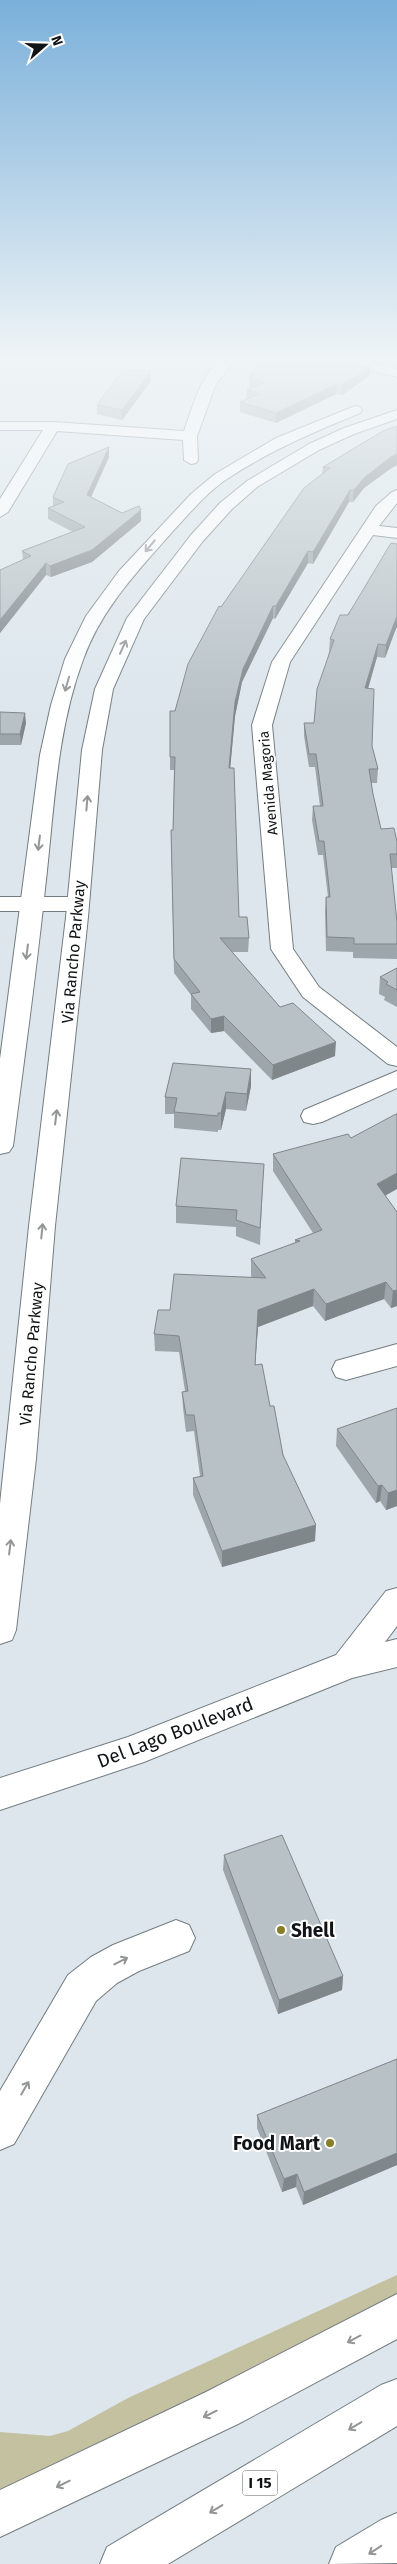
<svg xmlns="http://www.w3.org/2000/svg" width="397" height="2564" font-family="'Fira Sans',sans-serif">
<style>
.green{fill:#c4c1a1}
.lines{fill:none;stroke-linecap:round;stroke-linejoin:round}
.street-casing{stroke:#737d82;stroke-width:2}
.secondary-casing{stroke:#737d82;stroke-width:2}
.primary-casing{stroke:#737d82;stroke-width:2}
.highway-casing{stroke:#737d82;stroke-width:2}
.street{fill:#fff;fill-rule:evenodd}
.secondary{fill:#fff;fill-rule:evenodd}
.primary{fill:#fff;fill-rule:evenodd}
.highway{fill:#fff;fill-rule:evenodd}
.wall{fill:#9da6aa}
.shaded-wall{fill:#80878b}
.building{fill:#b7c1c6;stroke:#80878b}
.oneway{stroke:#949596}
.poi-dot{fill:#877e25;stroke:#fff;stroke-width:2}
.labels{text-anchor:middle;stroke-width:4;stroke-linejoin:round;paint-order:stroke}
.far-street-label{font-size:14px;fill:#111416;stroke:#fff}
.shield{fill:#fff;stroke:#585a5c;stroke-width:1}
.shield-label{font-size:15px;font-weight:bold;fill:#111416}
.street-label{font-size:16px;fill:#111416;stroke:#fff}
.near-street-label{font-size:19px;fill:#111416;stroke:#fff}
.near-poi-label{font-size:19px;font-weight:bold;fill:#111416;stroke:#fff;text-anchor:start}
</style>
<rect width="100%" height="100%" fill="#dce6ec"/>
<path class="green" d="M397,2275V2301L0,2498V2432L50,2436L68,2431L128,2398Z"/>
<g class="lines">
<g class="street-casing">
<path id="street" d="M227,356H244L231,365L216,384L197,436L198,460L196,463L191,464L184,460L183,440L57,431L8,512L0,517V499L43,430H0V422H53L184,431C193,407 201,369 227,356Z
M325,356H348L397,369V377L326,359Z
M397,490V503L379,526L397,528V538L373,535L290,662L272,725L293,949L319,987L397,1047V1066L388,1064L303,997L271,949L252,725L272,662L376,506L392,492Z
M0,897H78L86,899L89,904L86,909L78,911H0Z
M397,1071V1088L322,1122L313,1124L304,1122L301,1116L304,1110Z
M397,1344V1366L346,1380L336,1377L332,1369L336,1361Z"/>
</g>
<g class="secondary-casing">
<path id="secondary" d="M397,1588V1626L385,1642L397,1639V1667L352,1678L144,1762L0,1810V1778L128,1737L336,1655L386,1591Z"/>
</g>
<g class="primary-casing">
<path id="primary" d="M355,406L360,407L362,410L360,413C314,432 269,451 227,479C206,493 190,513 173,531C138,571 101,609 83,660C56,732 54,813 45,889C36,975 24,1060 13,1146L9,1152L0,1154V1059L40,755L51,705L65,659L86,616L119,571L191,494L215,474L276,438Z
M397,410V419L354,434L319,450L257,487L232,509L203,541L144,619L113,689L102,750L88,917L55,1226L36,1459L16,1630L12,1640L0,1644V1504L29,1226L66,917L82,750L95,689L127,618L191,535L220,503L247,481L309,444L344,428Z
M176,1920L189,1925L195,1938L189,1951L139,1971L117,1983L96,2001L14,2144L0,2150V2091L68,1975L91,1957L113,1945Z"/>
</g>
<g class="highway-casing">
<path id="highway" d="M397,2294V2339L238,2424L0,2537V2490L206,2392Z
M397,2379V2426L168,2564H100L107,2547L381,2385Z
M397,2513V2563L329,2564L336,2547L381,2520Z"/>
</g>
<use href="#street" class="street"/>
<use href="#secondary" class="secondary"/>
<use href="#primary" class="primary"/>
<use href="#highway" class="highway"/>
</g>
<path class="wall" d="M249,373L369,376L342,395L336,394L276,423L240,412V402L246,399L247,390L251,388L249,387Z
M151,381L122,420L97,414V405Z
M397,426V465L390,469L364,488L353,502H349L313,564L308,563L275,619L273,618L242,682L235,716L230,768L239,917L249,938L248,952H232L280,1007L335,1056L272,1080L224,1031L211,1033L191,1009V995L174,973L171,830H173L174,770H170V757L175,711L221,607L322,474L323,467Z
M109,447V457L91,497L122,513L141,510V521L92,562L51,577L46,575L0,633V570L23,560L22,551L73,532L48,519V508L53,506V497Z
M397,544V627L395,631L385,658L377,657L368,689L372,746L378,769L377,783H371L373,794L381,829L397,842V868H391L397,922V959L353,958V952L326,951L325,912L326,897H328L323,855H318L312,820L313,806H320L315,767H309L304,736V723H314L329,652L330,639Z
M0,712L26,723L21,745H0Z
M397,968V1007L384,1000L385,997L379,994L380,977Z
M251,1086L246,1111L226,1109L221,1130H218V1132L174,1128V1114H165V1097Z
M273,1154L385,1195L397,1212V1306L391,1308L384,1299L325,1321L313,1306L258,1327L255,1364L270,1406L283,1455L315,1541L222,1567L193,1495V1478L200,1476L194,1431L186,1432L183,1408L182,1392L185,1391L179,1352L155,1351L154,1334L170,1310L252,1277L251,1276V1259L295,1243V1240L313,1233L273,1171Z
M263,1181L260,1245L236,1236V1227L176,1223V1206Z
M397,1408V1506L386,1510L380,1501L376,1503L336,1446L337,1429Z
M224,1855L343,1976L342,1990L278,2014L223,1870Z
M397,2059V2165L303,2205L296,2187L282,2192L257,2128V2115Z"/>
<path class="shaded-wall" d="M370,367L369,376L342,395V385Z
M151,371V381L122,420V410Z
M337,384L336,394L276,423V413Z
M109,447V457L87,506V495Z
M397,454V465L390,469L364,488L353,502L354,490L365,477L391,457Z
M350,490L349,502L313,564V552Z
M141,510V521L92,562L51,577L50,566Z
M308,551V563L275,619L276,606Z
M46,563V575L0,633V620Z
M273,606V618L242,682L235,716L229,782V768L235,702L243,669Z
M397,616V627L395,631L385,658L386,645Z
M378,644L377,657L364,702L365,688Z
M25,713L26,723L21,745L20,734Z
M224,1016V1031L211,1033V1019Z
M336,1042L335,1056L272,1080L273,1065Z
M251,1069V1086L246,1111L247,1094Z
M226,1092V1109L221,1130V1113Z
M397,1173V1189L376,1201L377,1184Z
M386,1282L384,1299L325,1321L326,1304Z
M314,1289L313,1306L258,1327L254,1381L258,1310Z
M397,1290V1306L391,1308L393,1291Z
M382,1485L380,1501L376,1503L378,1486Z
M397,1490V1506L386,1510L388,1493Z
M316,1525L315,1541L222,1567V1551Z
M343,1976L342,1990L278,2014L279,2000Z
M397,2153V2165L303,2205L304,2192Z
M297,2174L296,2187L282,2192L284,2179Z"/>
<path class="building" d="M276,356H317L370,367L342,385L337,384L276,413L240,402L259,394L247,390L265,382L249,377L255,375L249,373Z
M124,369L151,371L122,410L97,405Z
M397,426V454L391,457L365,477L354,490H350L313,552L308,551L276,606H273L243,669L235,702L229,768H234L239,917H247L249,938H220L280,1007L293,1003L336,1042L273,1065L224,1016L211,1019L191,994L200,992L174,959L171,830H173L175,757H170V711H175L188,664L219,606L221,607L304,488L330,468L323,467L383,431Z
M109,447L87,495L122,513L139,506L141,510L92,550L50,566L46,563L0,620V570L31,556L22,551L85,527L48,508L64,502L53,497L68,464Z
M391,543L397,544V616L386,645L378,644L365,688L374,689L372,746L378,769H369L373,794L381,829L394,828L397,842V854H390L397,922V944H354V938L327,937L326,897H330L324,841H319L313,806H323L316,754H309L304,723H314L317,689L334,640L330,639L340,615H348Z
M0,712L25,713L20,734H0Z
M397,968V990L386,984L388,982L380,977Z
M173,1063L251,1069L247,1094L226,1092L221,1113H218V1116L174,1112L177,1098L165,1097Z
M396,1114H397V1173L377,1184L397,1212V1290L393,1291L386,1282L326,1304L314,1289L258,1310L255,1365L262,1364L270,1406H274L283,1455L316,1525L222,1551L193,1478L203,1476L194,1415H186L182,1392L188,1391L179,1336L154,1334L158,1310H170L174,1274L266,1278L251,1259L300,1241L295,1240L322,1230L273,1154L348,1134L351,1138Z
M181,1158L264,1164L260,1228L236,1220L237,1210L176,1206Z
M397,1408V1490L388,1493L382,1485L378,1486L337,1429Z
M282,1835L343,1976L279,2000L224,1855Z
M397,2059V2153L304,2192L297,2174L284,2179L257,2115Z"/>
<defs><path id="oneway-shaft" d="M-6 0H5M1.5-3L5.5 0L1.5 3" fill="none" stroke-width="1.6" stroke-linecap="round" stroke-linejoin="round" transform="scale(1.25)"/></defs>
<g class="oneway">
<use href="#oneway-shaft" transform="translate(150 546) rotate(130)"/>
<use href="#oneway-shaft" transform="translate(123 647) rotate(-66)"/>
<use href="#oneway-shaft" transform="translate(67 684) rotate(106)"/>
<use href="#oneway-shaft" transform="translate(87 803) rotate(-85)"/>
<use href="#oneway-shaft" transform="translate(39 843) rotate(97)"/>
<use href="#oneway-shaft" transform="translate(27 952) rotate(97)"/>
<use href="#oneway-shaft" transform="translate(56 1117) rotate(-83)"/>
<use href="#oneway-shaft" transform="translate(42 1231) rotate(-84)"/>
<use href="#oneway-shaft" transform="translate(10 1547) rotate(-83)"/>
<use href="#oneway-shaft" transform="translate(121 1961) rotate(-27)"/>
<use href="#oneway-shaft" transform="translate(25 2088) rotate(-60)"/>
<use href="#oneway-shaft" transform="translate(354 2339) rotate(152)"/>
<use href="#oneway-shaft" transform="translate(210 2414) rotate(154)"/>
<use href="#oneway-shaft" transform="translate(355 2426) rotate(149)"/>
<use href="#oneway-shaft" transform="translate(63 2484) rotate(154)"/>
<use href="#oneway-shaft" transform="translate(216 2509) rotate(149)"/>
<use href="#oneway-shaft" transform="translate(375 2550) rotate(147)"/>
</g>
<linearGradient id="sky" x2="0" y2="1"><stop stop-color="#7ab0da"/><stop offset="0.5" stop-color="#eff4f6"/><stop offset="1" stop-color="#eff4f6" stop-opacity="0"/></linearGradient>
<rect width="397" height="715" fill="url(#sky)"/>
<g class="poi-dot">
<circle cx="281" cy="1930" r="5"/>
<circle cx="330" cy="2143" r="5"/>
</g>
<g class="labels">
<g class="far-street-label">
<text transform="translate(268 783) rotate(-95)" y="5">Avenida Magoria</text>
</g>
<rect class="shield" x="242.5" y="2470.5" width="35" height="25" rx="4"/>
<g class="shield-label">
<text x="260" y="2488">I 15</text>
</g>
<g class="street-label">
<text transform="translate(73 952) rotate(-85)" y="6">Via Rancho Parkway</text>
<text transform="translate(31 1354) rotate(-85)" y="6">Via Rancho Parkway</text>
</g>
<g class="near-street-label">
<text transform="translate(175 1732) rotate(-21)" y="7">Del Lago Boulevard</text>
</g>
<g class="near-poi-label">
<text x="291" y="1937">Shell</text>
<text x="320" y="2150" text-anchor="end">Food Mart</text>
</g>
</g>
<g transform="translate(45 45) rotate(70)" stroke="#ffffff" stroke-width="4" paint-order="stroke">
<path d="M0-4L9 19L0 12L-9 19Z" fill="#111416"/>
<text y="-8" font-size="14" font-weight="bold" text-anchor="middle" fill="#111416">N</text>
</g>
</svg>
